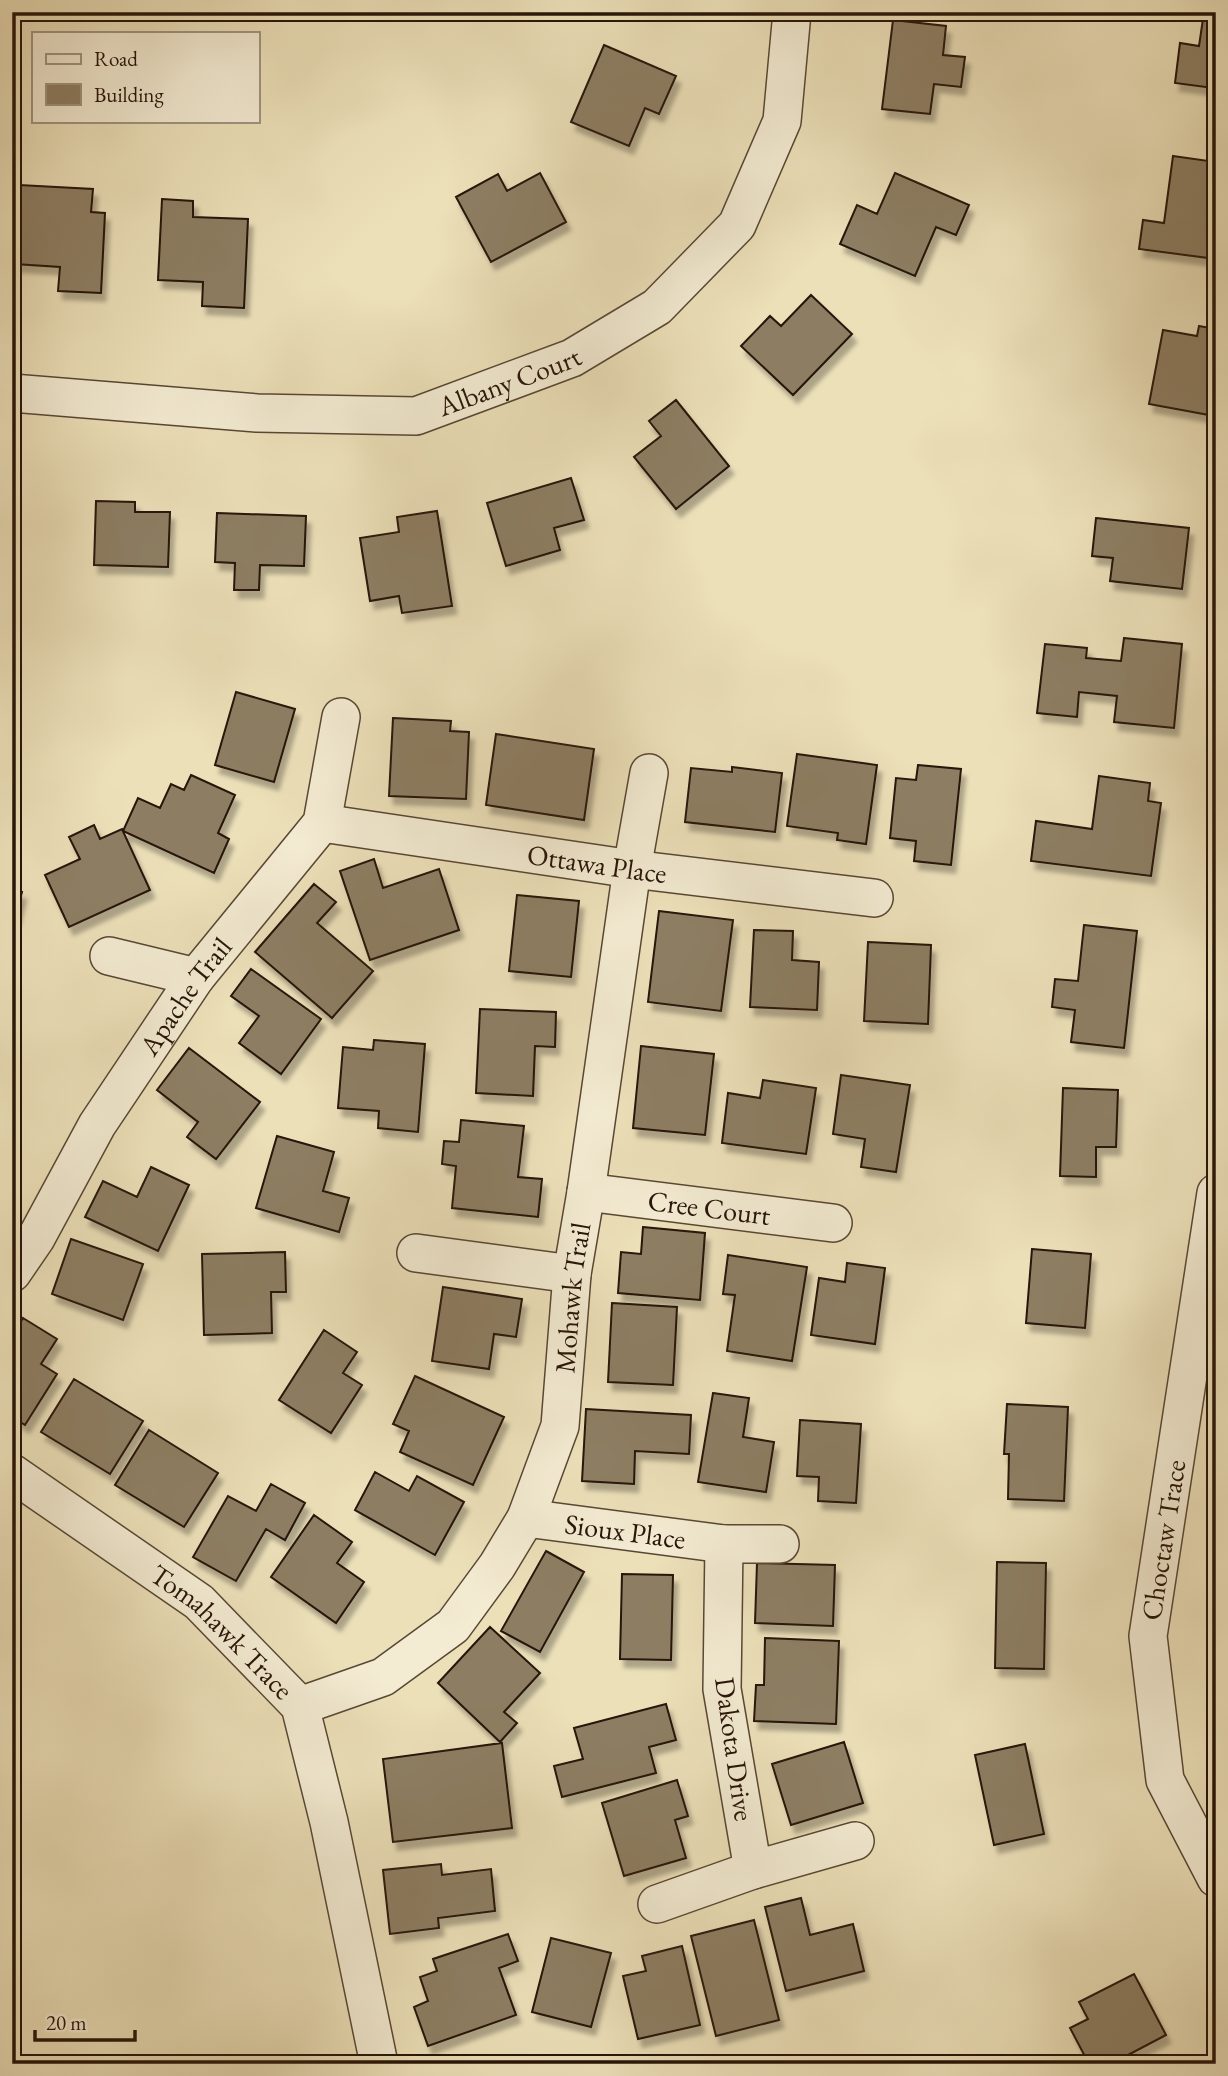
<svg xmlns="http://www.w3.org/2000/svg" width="1228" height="2076" font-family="'EB Garamond',serif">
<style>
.building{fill:#8d7e64;stroke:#271408;stroke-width:2;filter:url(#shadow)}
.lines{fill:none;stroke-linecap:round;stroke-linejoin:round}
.street-casing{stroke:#584734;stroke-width:40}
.street{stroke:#f3ebd2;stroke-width:37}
.labels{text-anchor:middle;stroke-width:5;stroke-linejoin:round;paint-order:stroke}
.street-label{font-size:28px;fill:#271408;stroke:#f3ebd2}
</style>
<defs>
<filter id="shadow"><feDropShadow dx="4.5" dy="8" stdDeviation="2" flood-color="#0004"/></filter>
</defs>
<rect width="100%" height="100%" fill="#ece0b9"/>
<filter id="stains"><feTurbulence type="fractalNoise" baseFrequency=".00286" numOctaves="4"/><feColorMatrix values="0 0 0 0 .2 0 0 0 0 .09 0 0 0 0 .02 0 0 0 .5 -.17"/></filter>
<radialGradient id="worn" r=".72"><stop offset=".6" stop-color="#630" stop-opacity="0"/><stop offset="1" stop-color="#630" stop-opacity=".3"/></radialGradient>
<path class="building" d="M1204,12H1216V70L1213,88L1175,83L1180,43L1199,46Z
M893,20L946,26L943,55L965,57L961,87L934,84L930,114L882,109Z
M604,45L676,76L659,114L645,108L629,146L571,122Z
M1173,156L1216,162V259L1139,249L1143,220L1164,223Z
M540,173L566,222L491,262L456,197L498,174L507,191Z
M895,173L969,205L956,235L936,227L915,276L840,244L857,205L877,214Z
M19,185L93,189L91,212L105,213L101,293L58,291L60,267L15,264Z
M162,199L193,201V217L248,219L244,308L202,306L203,282L158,280Z
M811,295L852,334L793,395L741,346L770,316L781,326Z
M1199,326L1216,329V379L1209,415L1149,404L1163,330L1197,336Z
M676,400L729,466L676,509L634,457L661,436L649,421Z
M571,478L584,520L554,528L560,550L506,566L487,503Z
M96,501L135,502V512H170L168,567L94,565Z
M437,511L452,606L402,613L399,596L370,601L360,538L399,532L397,517Z
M217,513L306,516L304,566L260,565L259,590H234L235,563L215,562Z
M1096,518L1189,528L1182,589L1110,581L1113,558L1092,556Z
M1124,638L1182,644L1174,728L1114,722L1117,696L1079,692L1077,717L1037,713L1045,644L1087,648L1086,658L1121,661Z
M236,692L295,709L274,782L215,765Z
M393,718L451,721L450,731L469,732L466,799L389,796Z
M496,734L594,749L584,820L486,805Z
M797,754L877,765L866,844L837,840L838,833L787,826Z
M918,765L961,769L951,865L914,861L916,841L890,838L896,778L916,780Z
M732,767L782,773L775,832L685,822L691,768L732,772Z
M191,775L235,795L218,833L229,839L214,873L123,831L138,798L160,808L171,784L184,790Z
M1099,776L1150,783L1148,801L1161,803L1151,876L1031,861L1036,821L1092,829Z
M94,825L100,839L122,829L150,890L69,927L45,875L80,859L69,837Z
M374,859L383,888L439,869L459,930L370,960L340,871Z
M314,884L336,902L317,923L373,971L332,1018L255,952Z
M12,889L22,892L15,918L12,917Z
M517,895L579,901L571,977L509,971Z
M659,911L733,920L721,1011L648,1002Z
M1084,925L1137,931L1124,1048L1071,1042L1075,1010L1052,1007L1055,979L1078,981Z
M754,930L793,931L792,960L819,962L817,1010L750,1007Z
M868,942L931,945L928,1024L864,1021Z
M251,969L321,1019L281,1074L239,1043L259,1016L231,996Z
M480,1009L556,1012L555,1047L535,1046L533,1096L476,1093Z
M374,1040L425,1044L418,1132L378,1128L379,1111L338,1108L343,1047L373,1050Z
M641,1046L714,1054L705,1135L633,1128Z
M189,1048L260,1102L216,1159L187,1137L198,1122L157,1090Z
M841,1075L910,1085L896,1172L861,1167L865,1139L833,1134Z
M763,1080L816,1088L806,1154L722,1143L728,1093L760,1098Z
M1063,1088L1118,1090L1116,1147H1096V1177L1060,1176Z
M461,1120L524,1126L518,1177L542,1179L538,1217L452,1208L456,1166L442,1164L444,1141L459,1142Z
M277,1136L334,1152L323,1191L349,1198L339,1232L256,1208Z
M151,1167L189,1185L158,1251L85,1217L103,1181L137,1197Z
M643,1227L705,1233L700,1300L618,1293L621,1252L641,1254Z
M71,1239L143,1264L123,1320L52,1294Z
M1032,1249L1091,1254L1085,1328L1026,1323Z
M285,1252L286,1292H271L272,1333L204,1335L202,1254Z
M728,1255L807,1267L792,1361L727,1351L735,1295L723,1294Z
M847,1263L885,1268L875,1344L811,1335L819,1278L845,1282Z
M443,1287L522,1299L516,1337L494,1334L489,1369L432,1361Z
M612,1303L677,1307L673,1385L608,1382Z
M23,1318L57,1339L41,1364L57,1374L25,1425L12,1417V1336Z
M324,1330L357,1352L343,1373L362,1385L331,1433L279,1400Z
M415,1376L504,1417L473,1485L400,1452L409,1431L393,1424Z
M74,1379L143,1421L110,1474L41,1432Z
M713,1393L749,1398L743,1437L774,1442L766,1492L698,1482Z
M1007,1404L1068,1407L1064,1501L1008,1499L1009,1454H1004Z
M586,1409L691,1415L689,1454L635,1451L634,1484L582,1481Z
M800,1420L861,1424L856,1503L818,1501L819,1477L797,1476Z
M149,1430L218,1473L184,1527L115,1485Z
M375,1472L409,1491L417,1476L464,1502L435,1555L355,1510Z
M271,1484L305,1503L285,1540L266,1529L236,1581L193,1557L228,1496L256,1511Z
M314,1515L352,1542L337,1563L364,1582L336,1623L271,1577Z
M546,1551L584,1572L540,1652L501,1631Z
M997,1562L1046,1563L1044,1669L995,1668Z
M757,1563L835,1565L833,1626L755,1623Z
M622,1574L673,1575L671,1660L620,1659Z
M490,1627L540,1673L504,1712L517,1723L500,1742L438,1683Z
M765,1638L839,1641L836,1724L754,1721L756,1685H764Z
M666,1704L676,1740L649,1747L656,1773L562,1797L554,1766L583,1759L574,1728Z
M844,1742L863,1803L791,1825L772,1764Z
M502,1743L512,1828L393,1842L383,1759Z
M1025,1744L1044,1834L994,1845L975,1755Z
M677,1780L688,1816L675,1820L686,1858L624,1876L602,1803Z
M441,1864L442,1875L491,1869L495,1911L438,1918L439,1928L390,1934L383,1870Z
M801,1898L810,1935L853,1924L864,1971L786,1991L765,1907Z
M754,1920L779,2020L716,2036L691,1936Z
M508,1934L518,1961L499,1968L516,2015L428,2046L414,2007L428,2001L420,1977L437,1971L433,1959Z
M551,1938L611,1953L591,2027L532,2012Z
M682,1946L700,2025L638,2039L623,1976L646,1971L642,1956Z
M1134,1974L1166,2035L1111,2064H1089L1070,2028L1088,2019L1079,2002Z"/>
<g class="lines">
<g class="street-casing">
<g id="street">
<path id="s1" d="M12,393L257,413L416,416L572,358L657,307L737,225L782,121L792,12"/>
<path id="s2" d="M322,823L632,869L874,898"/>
<path d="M109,956L196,977"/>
<path id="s3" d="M586,1192L833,1223"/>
<path d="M1216,1193L1148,1636L1165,1780L1216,1878"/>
<path d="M416,1253L572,1274"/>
<path id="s4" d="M12,1273L36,1238L97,1125L196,977L322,823L341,717"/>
<path id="s5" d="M12,1473L199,1602L300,1706L329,1822L379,2064"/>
<path id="s6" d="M526,1518L724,1544H780"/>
<path id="s7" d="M300,1706L383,1677L453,1626L497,1566L526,1518L560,1426L572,1274L586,1192L632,869L649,773"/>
<path d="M753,1870L855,1841"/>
<path d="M657,1904L753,1870L722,1689L724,1544"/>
</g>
</g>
<use href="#street" class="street"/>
</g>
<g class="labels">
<g class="street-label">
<text dy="10" stroke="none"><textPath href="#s1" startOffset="504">Albany Court</textPath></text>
<text dy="10" stroke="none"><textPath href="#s2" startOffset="278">Ottawa Place</textPath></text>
<text dy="10" stroke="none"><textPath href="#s4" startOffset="327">Apache Trail</textPath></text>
<text dy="10" stroke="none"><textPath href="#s3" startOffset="124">Cree Court</textPath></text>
<text dy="10" stroke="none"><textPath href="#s7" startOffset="532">Mohawk Trail</textPath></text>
<text dy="10" stroke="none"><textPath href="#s6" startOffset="100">Sioux Place</textPath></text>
<text transform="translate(1163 1540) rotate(-81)" y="10">Choctaw Trace</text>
<text dy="10" stroke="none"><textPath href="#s5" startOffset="264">Tomahawk Trace</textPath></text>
<text transform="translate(735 1749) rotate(82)" y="10">Dakota Drive</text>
</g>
</g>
<rect width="1228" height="2076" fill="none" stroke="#ece0b9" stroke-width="42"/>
<rect x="14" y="14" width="1200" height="2048" fill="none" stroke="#271408" stroke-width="3.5"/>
<rect x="21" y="21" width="1186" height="2034" fill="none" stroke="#271408" stroke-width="2"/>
<rect x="32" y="32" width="228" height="91" fill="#f3ebd2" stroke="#a19581" stroke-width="2"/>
<rect x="46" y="54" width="35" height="10" fill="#f3ebd2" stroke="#a19581" stroke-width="2"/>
<text x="94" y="66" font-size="21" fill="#271408">Road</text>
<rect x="46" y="84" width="35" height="21" fill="#8d7e64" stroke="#a19581" stroke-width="2"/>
<text x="94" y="102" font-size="21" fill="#271408">Building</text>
<path d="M35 2030v10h100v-10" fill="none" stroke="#271408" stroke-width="3.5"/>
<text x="46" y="2030" font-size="21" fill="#271408" stroke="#f3ebd2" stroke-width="5" paint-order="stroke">20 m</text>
<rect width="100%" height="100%" filter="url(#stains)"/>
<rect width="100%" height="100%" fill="url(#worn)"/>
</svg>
